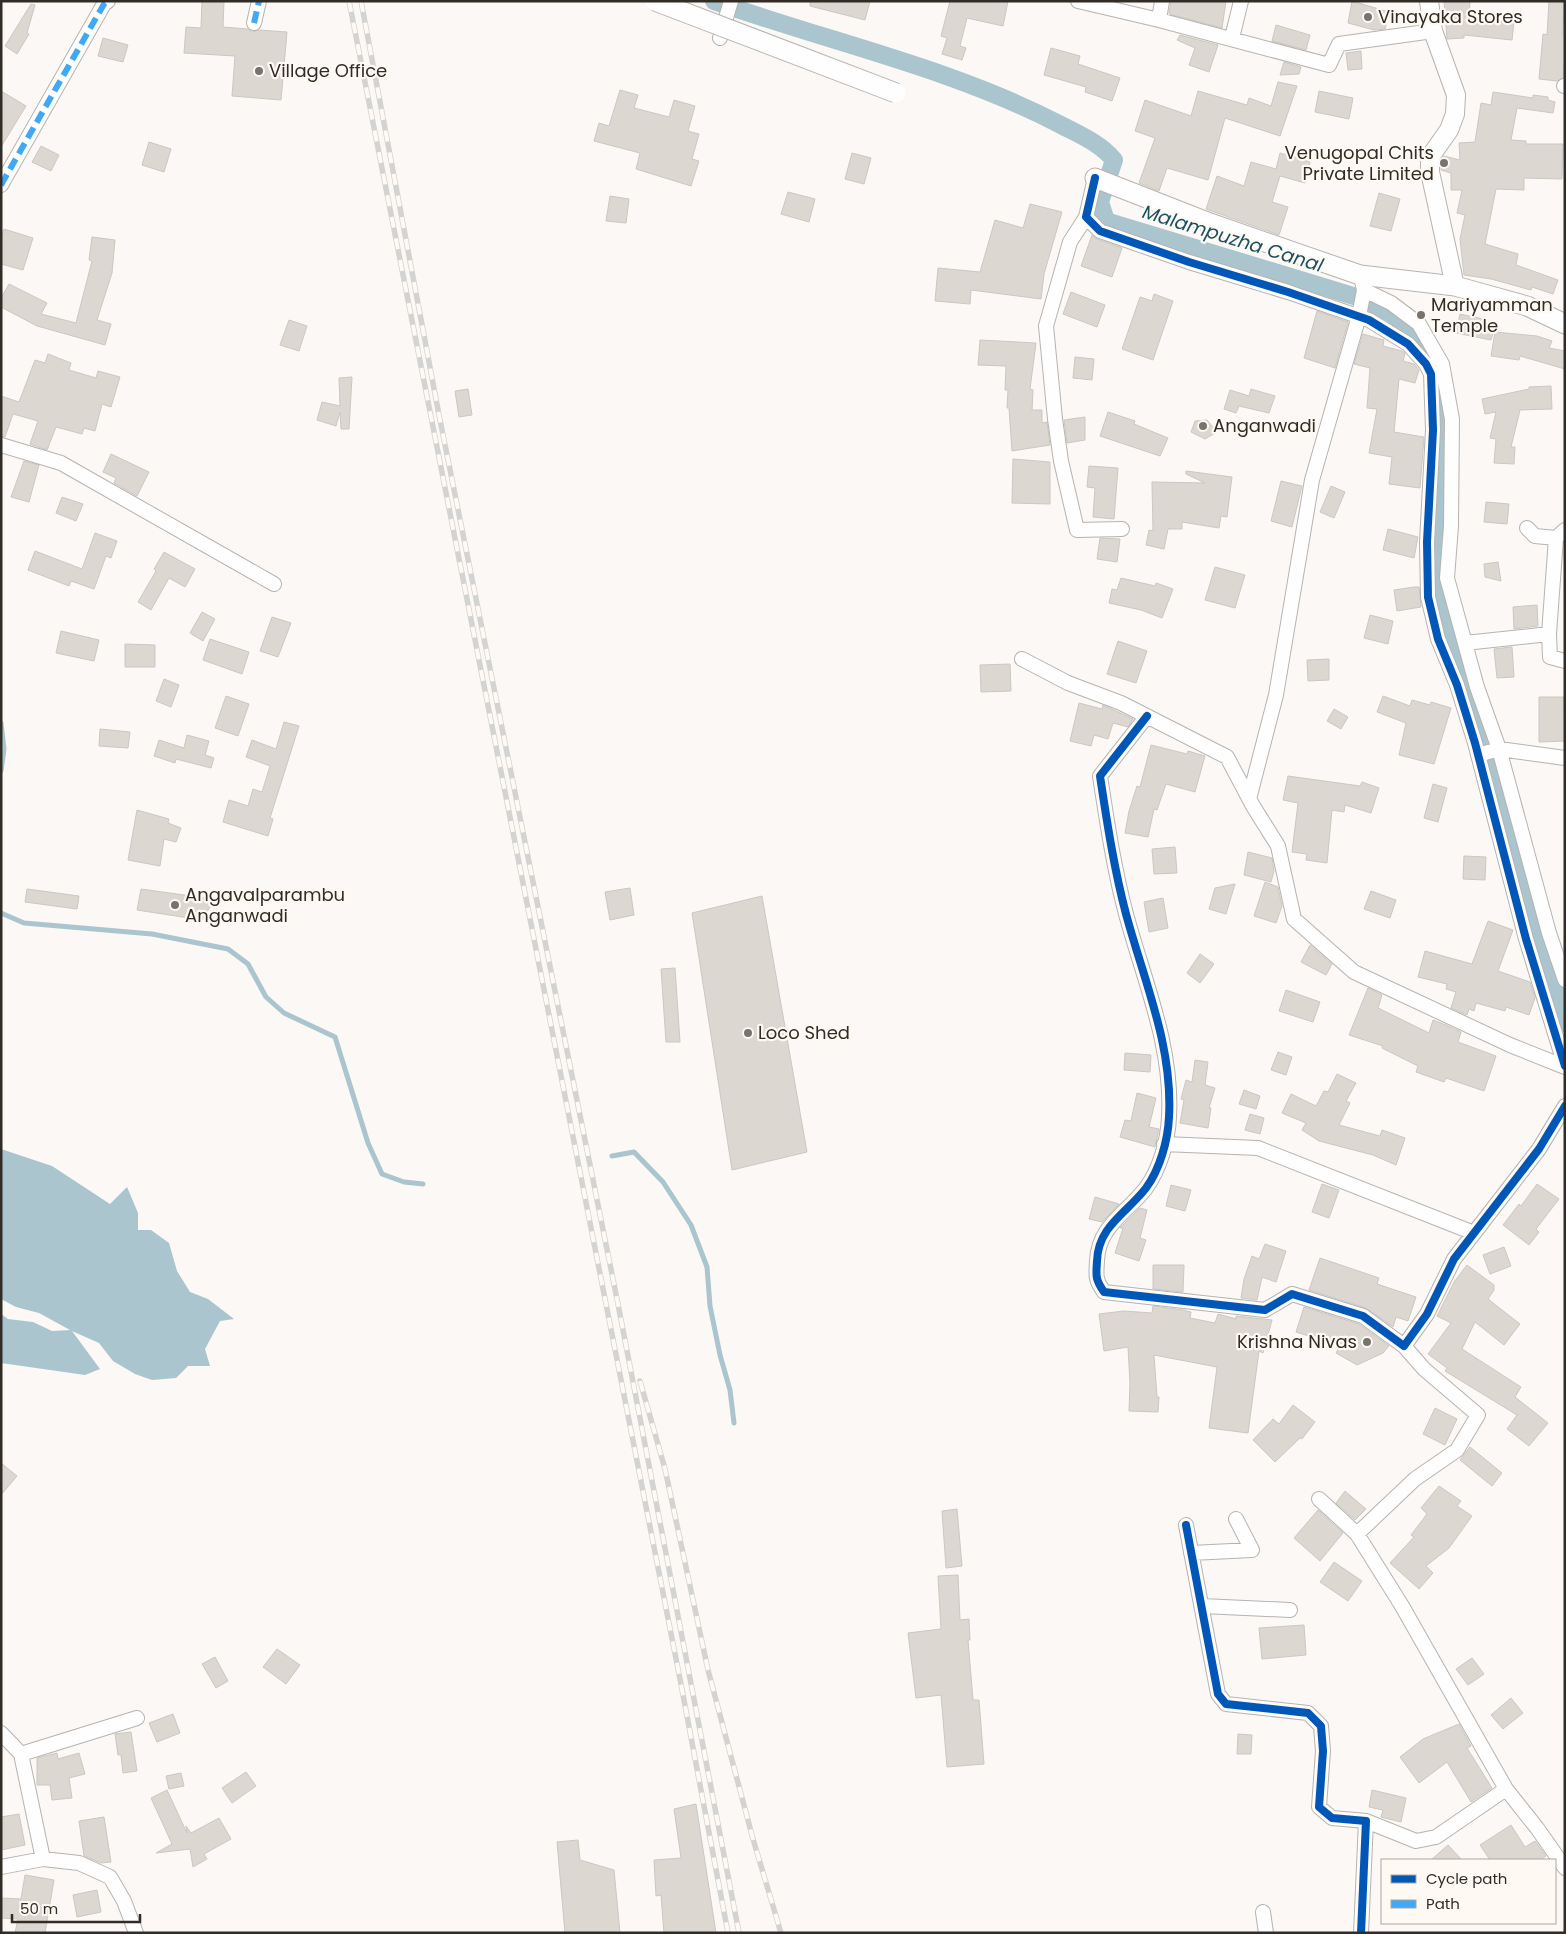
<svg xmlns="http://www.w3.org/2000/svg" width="1566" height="1934" font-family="Poppins,sans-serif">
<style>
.water{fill:#aac5ce}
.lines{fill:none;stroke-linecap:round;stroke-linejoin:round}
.stream{stroke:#aac5ce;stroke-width:5}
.canal{stroke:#aac5ce;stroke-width:18}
.building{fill:#ddd7d1;stroke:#cbc7c2}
.minor-casing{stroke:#b7b3af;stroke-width:16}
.tertiary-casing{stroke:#b7b3af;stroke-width:20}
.secondary-casing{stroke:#b7b3af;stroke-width:21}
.minor{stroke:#fefefe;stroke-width:14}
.tertiary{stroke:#fefefe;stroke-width:18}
.secondary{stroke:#fefefe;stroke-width:19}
.rail-casing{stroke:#d3d3d1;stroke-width:5.5}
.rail{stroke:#fef9f2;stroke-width:4;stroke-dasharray:11;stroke-linecap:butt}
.secondary-bridge-casing{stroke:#b7b3af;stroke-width:21;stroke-linecap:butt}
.secondary-bridge{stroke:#fefefe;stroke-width:19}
.quiet{stroke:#3fa9f5;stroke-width:6;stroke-dasharray:12 6;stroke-linecap:butt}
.cycleway-casing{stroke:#fef9f2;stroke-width:11}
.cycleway{stroke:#0057b8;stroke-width:8}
.poi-dot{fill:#78736e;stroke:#fef9f2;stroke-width:2}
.labels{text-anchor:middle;stroke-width:4.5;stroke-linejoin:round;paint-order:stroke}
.poi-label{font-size:18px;fill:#312c25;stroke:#fef9f2;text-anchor:start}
.water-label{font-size:19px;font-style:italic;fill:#1a5162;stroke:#fef9f2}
</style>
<rect width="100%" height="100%" fill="#fbf8f5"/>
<path class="water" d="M1,1149L52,1166L110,1204L127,1187L138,1213V1230H151L169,1243L177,1271L190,1292L208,1299L234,1319L220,1321L205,1349L210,1366H188L176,1378L152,1380L135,1374L113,1361L99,1343L72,1331L100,1369L85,1375L1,1363V1314L8,1319L33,1322L52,1331L70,1330L39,1313L16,1307L1,1299Z"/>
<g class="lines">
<path class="stream" d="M1,723L4,749L1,771
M1,913L24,923L152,934L228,949L248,964L266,997L284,1013L335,1037L368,1143L382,1174L404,1182L423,1184
M612,1156L634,1152L663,1182L691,1225L707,1267L710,1306L720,1355L730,1390L734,1423"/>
<path class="canal" d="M714,1C829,42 952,68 1061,125C1080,135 1100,143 1114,160L1100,202L1106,221L1360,298L1392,314L1409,330L1435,364L1439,401L1440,506L1437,560L1446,617L1460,673L1483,740
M1490,764L1565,1023"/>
</g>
<path class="building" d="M202,1H224L223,27L248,29L253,32L259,30L287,32L281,100L232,96L235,56L184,53L186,27L201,28Z
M810,1H870L865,20L810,6Z
M950,1H1008L1003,26L967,18L960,46L966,48L962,60L942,54L947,38L941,36Z
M1171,1H1226L1222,28L1169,14Z
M1352,1L1389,12L1385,29L1374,30L1348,23Z
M1444,1H1470L1469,18L1514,22L1512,40L1464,35V38L1447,39Z
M1549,1H1564L1563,36L1565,37V56L1563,78L1557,81L1539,79L1543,34L1547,35Z
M31,4L35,5L27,33L29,34L17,54L5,46Z
M1276,25L1310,35L1306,50L1272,41Z
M1180,35L1218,45L1209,72L1189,65L1195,48L1177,40Z
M103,38L128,45L123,62L98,56Z
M1051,48L1080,56L1078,64L1120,78L1112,101L1085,92L1086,87L1044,75Z
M1361,51L1362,69L1348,70L1346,53Z
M1284,62L1301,67L1299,74L1280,75Z
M1278,82L1297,86L1280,136L1225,118L1208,180L1167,168L1159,191L1139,183L1155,138L1135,131L1145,100L1191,116L1198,91L1247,105L1249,98L1271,106Z
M620,90L638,95L634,108L669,117L674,100L695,106L688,131L699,134L692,159L699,161L691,186L636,169L640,153L594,141L599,123L609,126Z
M1,91L26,106L1,147Z
M1319,91L1353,98L1349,119L1315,112Z
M1493,92L1533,98V95L1548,97V100L1555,102L1553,113L1517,108L1511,140L1526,141V144H1563L1562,179L1524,178V190L1496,189L1485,244L1518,254L1516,265L1558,280L1553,294L1532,287L1531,290L1491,279L1464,275L1460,239L1465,215L1457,213L1462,190H1451V173L1441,170V160L1444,156L1460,160L1459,143L1475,142L1481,103L1491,105Z
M149,142L171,149L164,172L142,165Z
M41,146L59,155L51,171L32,162Z
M852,153L871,158L864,184L845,179Z
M1280,153L1310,162L1305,183L1280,176L1272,202L1288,207L1279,235L1206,209L1217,176L1244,186L1251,162L1276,169Z
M788,192L815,199L809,222L781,214Z
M1379,193L1400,199L1391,231L1370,226Z
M610,196L629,199L626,223L606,221Z
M1030,204L1062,212L1044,274L1041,299L971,290L970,304L935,301L938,268L980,272L995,220L1023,228Z
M4,229L33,238L23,270L1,264V238Z
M1092,235L1097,239L1122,248L1112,277L1081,266Z
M92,237L115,240L112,273L97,320L111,324L105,345L37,326L1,307V298L9,284L47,303L41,314L76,323L92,261L89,260Z
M1071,292L1105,305L1097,327L1063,314Z
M1154,294L1173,301L1153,360L1122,349L1140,297L1152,301Z
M1317,311L1348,322L1335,368L1304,358Z
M1460,314L1483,319L1482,322L1495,325L1491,340L1456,333Z
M289,320L307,326L299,351L280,345Z
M1495,332L1537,336L1552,341L1549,348L1565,351V369L1520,356L1519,360L1491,356Z
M1363,334L1384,340L1383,346L1402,351L1405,353L1403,361L1414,364L1419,370L1415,383L1399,379L1394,432L1424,437L1420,488L1389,484L1392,457L1369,453L1377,409L1367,408L1370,368L1354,364Z
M980,340L1036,343L1030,389L1033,390L1032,410H1042V423L1047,422L1050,445L1012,451L1009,408H1007L1008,390H1005L1006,366L978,365Z
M48,354L71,363L69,370L96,378L98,371L120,377L111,407L102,404L95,431L84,428L82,434L56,427L47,450L30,444L38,421L13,414L5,437L1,436V396L19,402L35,360L45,363Z
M1075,357L1094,359L1092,380L1073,378Z
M352,377L349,429H341L340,412L336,426L317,420L322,402L340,406L339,378Z
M1551,386L1552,409L1520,410L1511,447H1515L1514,464L1494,463L1496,439L1490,438L1496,412L1485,414L1482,399L1529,389V387Z
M468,389L472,415L459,417L455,391Z
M1251,389L1275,396L1269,413L1239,406L1236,413L1224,409L1230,390L1249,396Z
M1108,412L1135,421L1134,424L1168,438L1160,456L1100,436Z
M1085,417V440L1067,443L1064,420Z
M1207,420L1217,432L1205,439L1191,432L1195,421Z
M111,454L149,472L137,496L114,483L116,478L103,472Z
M1013,459L1050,462V504L1012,503Z
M24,461L39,465L29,502L11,497Z
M1089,466L1118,468L1114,519L1093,517L1095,488L1087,487Z
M1186,471L1232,477L1227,517L1221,516L1219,528L1182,522V529H1168L1164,549L1146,545L1149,530L1153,531L1152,482L1205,483L1186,474Z
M1281,481L1302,486L1292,527L1271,521Z
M1331,486L1345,492L1334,518L1320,512Z
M62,497L83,504L76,521L56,513Z
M1486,502L1509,504L1507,524L1484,522Z
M1388,529L1418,537L1414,558L1383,550Z
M95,533L117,541L111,558L106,556L94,589L71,581L69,586L28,570L35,551L82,569Z
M1100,538L1120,539L1117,562L1097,559Z
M164,552L195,569L185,587L169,578L151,610L138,602L156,571L154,569Z
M1498,562L1501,581L1485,577L1484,564Z
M1215,567L1245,575L1235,608L1205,600Z
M1121,578L1155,586L1156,583L1173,589L1162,618L1141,610L1109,603L1112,589L1117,590Z
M1414,587H1419L1421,607L1397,611L1394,590Z
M1537,605L1538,626L1514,629L1513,607Z
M202,612L215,619L203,641L190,633Z
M1370,615L1393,621L1388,644L1364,638Z
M272,617L291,623L278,657L260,651Z
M61,631L99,640L94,661L56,653Z
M210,639L249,652L242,674L203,660Z
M1118,641L1147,651L1136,683L1107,674Z
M125,644L155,645V667H125Z
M1512,647L1514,677L1497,678L1494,649Z
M1329,659V680L1308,681L1307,660Z
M1010,664L1011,691L981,692L980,665Z
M164,679L179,685L171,707L156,701Z
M226,696L249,704L238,736L215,728Z
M1383,696L1410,706L1412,700L1430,705L1431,702L1451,708L1434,764L1399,755L1406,723L1377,712Z
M1539,697H1564L1565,741L1539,742Z
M1079,703L1102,709L1103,705L1133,719L1128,727L1113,723L1108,739L1094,735L1091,746L1070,741Z
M1334,709L1348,717L1341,729L1327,721Z
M284,722L299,726L270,818L273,819L268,836L223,822L229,800L248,806L253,789L262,792L270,766L246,757L252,740L276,749Z
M100,729L130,732L128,748L99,746Z
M187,735L209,741L205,755L214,758L211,768L176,759L175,763L154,756L159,740L184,748Z
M1151,745L1187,754L1188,751L1205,756L1195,792L1166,784L1157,810L1154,809L1148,837L1125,833L1129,811L1137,786L1140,787Z
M1288,776L1360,786L1362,782L1379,788L1371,813L1345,805L1344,812L1332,810L1327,863L1306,860L1307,854L1292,852L1298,803L1283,800Z
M1433,784L1447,788L1438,822L1424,818Z
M137,810L169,819L168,823L181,828L176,842L164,839L160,866L128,860Z
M1175,847L1177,873L1154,874L1152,849Z
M1248,852L1272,858L1274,871L1271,882L1244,875Z
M1464,856L1486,857L1485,880L1463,879Z
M1265,882L1278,887L1282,906L1276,923L1254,916Z
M1235,884L1226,914L1209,909L1215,888Z
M630,888L634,915L610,920L605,892Z
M27,889L79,896L77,909L25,902Z
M141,889L184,895L215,899L202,920L137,910Z
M1371,891L1396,900L1390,918L1364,909Z
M762,896L807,1152L732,1170L692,913Z
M1163,898L1168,928L1149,932L1144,902Z
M1488,921L1513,930L1498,971L1530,982L1535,998L1529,1015L1506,1007L1505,1011L1476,1003L1474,1011L1469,1009L1467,1015L1451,1008L1456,992L1446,989L1447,984L1418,977L1425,951L1472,964Z
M1310,945L1332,964L1326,975L1301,962Z
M1200,954L1214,964L1200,983L1187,973Z
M675,968L680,1042H666L661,969Z
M1368,988L1382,995L1378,1008L1429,1033L1433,1020L1446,1025L1461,1032L1458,1042L1496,1056L1484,1091L1446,1078L1444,1082L1416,1072L1418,1066L1382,1048L1383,1046L1349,1035Z
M1286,990L1320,1002L1313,1022L1279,1011Z
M1278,1052L1292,1057L1286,1075L1271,1070Z
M1125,1053L1151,1055L1150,1072L1124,1070Z
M1195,1060L1208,1062L1205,1085L1215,1088L1209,1108H1211L1208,1128L1180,1123L1184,1100L1181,1099L1186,1080L1192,1082Z
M1337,1074L1356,1083L1346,1101L1350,1103L1339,1125L1380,1136L1382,1130L1405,1138L1396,1165L1373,1155L1319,1141L1302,1130L1306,1123L1282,1113L1291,1094L1316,1106L1324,1091L1328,1092Z
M1244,1090L1260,1096L1256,1109L1239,1104Z
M1137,1093L1156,1098L1149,1127L1159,1129L1155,1147L1120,1137L1125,1120L1131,1121Z
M1250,1114L1264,1118L1260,1134L1245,1130Z
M1322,1184L1339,1190L1329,1218L1312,1212Z
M1537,1184L1559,1199L1536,1229L1539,1232L1529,1245L1503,1225L1519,1204L1521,1206Z
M1171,1185L1191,1190L1185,1211L1166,1206Z
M1095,1197L1119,1204L1102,1222L1089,1219Z
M1140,1208L1147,1210L1140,1238L1146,1240L1139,1261L1115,1253L1123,1228H1120Z
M1265,1244L1286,1251L1276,1282L1262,1277L1257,1300L1241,1298L1244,1279L1252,1256L1259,1259Z
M1504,1247L1511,1266L1490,1274L1483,1255Z
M1320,1258L1379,1278L1377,1284L1416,1297L1408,1321L1396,1317L1393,1327L1366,1308L1309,1290Z
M1153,1265H1184L1183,1292L1153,1289Z
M1467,1265L1494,1285V1290L1488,1299L1520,1324L1504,1345L1475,1322L1462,1349L1521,1387L1515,1397L1548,1423L1529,1446L1507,1429L1517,1415L1445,1371L1447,1368L1428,1354L1451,1323L1437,1316L1454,1282Z
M1153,1306L1183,1310L1191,1312L1190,1318L1215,1323L1218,1314L1236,1319V1316L1272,1320L1263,1353L1259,1351L1248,1433L1209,1428L1217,1367L1154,1355L1157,1397H1159L1158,1412L1129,1411L1130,1383L1128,1347L1104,1351L1099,1314L1124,1311L1152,1313Z
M1304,1307L1359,1324L1389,1346L1383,1353L1357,1365L1336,1353L1340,1346L1296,1332Z
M1293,1405L1315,1422L1302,1439L1300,1438L1275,1462L1253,1440L1273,1419L1279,1424Z
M1435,1408L1457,1419L1445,1445L1423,1434Z
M1470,1447L1502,1473L1492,1486L1460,1460Z
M1,1463L17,1476L1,1495Z
M1439,1486L1461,1501L1457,1506L1472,1516L1449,1548L1426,1566L1433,1573L1419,1589L1390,1563L1414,1537L1411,1535L1427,1514L1421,1508Z
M1345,1491L1366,1509L1355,1520L1336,1503Z
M957,1509L962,1566L946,1568L942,1511Z
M1318,1510L1343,1533L1320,1561L1294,1538Z
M1334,1562L1362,1581L1348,1601L1320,1582Z
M958,1575L960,1620L969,1619L970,1640H968L973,1700H979L984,1764L947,1767L941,1695L916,1698L908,1633L941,1629L938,1576Z
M1304,1625L1306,1655L1262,1659L1259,1628Z
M277,1649L300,1665L286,1684L263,1667Z
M215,1657L228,1681L216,1688L202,1664Z
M1472,1658L1484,1674L1468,1685L1456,1669Z
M1511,1698L1523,1713L1503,1729L1491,1715Z
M173,1714L180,1733L157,1742L149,1723Z
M1459,1724L1471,1746L1467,1748L1492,1788L1471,1802L1447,1762L1419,1783L1400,1757L1423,1739Z
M131,1732L137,1771L123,1773L121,1755H118L115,1734Z
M1238,1734L1252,1735L1251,1754H1237Z
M57,1753L58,1759L79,1753L85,1774L69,1778L72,1798L52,1800L50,1785H37V1758Z
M246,1772L256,1786L232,1803L222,1788Z
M181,1773L184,1786L169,1789L166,1776Z
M167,1790L187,1833L186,1826L191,1833L219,1818L231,1839L204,1854L207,1859L193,1867L190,1849L156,1853L172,1844L151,1798Z
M1372,1790L1406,1798L1401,1822L1381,1817L1383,1810L1369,1807Z
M696,1804L716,1933H664L661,1895L656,1896L654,1860L681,1858L674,1809Z
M19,1814L25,1845L1,1850V1817Z
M104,1817L111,1862L101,1863L84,1856L79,1821Z
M1511,1825L1525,1847L1535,1841L1546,1856L1540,1860H1490L1480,1845Z
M578,1840L580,1860L614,1870L620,1933H565L557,1842Z
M1448,1845L1462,1860H1431Z
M25,1875L54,1880L45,1933H15L18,1919L1,1918V1898L21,1899Z
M97,1890L101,1912L77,1917L73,1895Z"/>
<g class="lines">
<g class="minor-casing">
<path id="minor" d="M1078,1L1159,20L1162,1
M1159,20L1329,65L1339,44L1433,31
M254,23L259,1
M720,38L731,1
M1232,38L1241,1
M1564,86H1565
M1095,178L1086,217L1100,231L1189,262L1288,292L1369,320L1408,344L1426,364L1431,374L1433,430L1427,542L1428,597L1438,639L1457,685L1475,743L1526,939L1565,1066
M1,185L104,4L108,1
M1086,217L1070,242L1046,326L1055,419L1061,461L1077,530L1122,529
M1364,290L1391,303L1419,324L1442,364L1452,419L1451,526L1447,578L1477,687L1499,749L1549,933L1565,980
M1,445L61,463L274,584
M1527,528L1535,536L1556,538L1565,530
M1556,538L1549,634L1550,657L1565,661
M1465,643L1549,634
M1022,659L1068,683L1121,703L1227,757L1253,806L1278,846L1294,919L1354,972L1510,1045L1565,1067
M1147,716L1100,776C1107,822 1114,869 1126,914C1144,981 1173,1046 1169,1117C1168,1140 1160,1169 1146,1188C1127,1213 1098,1226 1097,1261C1096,1276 1095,1279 1104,1292L1265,1310L1292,1294L1363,1316L1404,1346L1427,1314L1454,1259L1539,1149L1565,1106
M1478,755L1499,749L1565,758
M1249,799L1276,695L1312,480L1359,316L1364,290L1362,281
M1164,1144L1258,1148L1474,1233
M1319,1499L1357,1534L1402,1606L1506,1789L1537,1828L1565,1868
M1186,1525L1218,1694L1226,1704L1308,1713L1321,1726L1323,1751L1319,1807L1332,1818L1366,1821L1361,1933
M1357,1534L1415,1479L1457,1450L1478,1415L1424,1369L1404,1346
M1191,1553L1252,1550L1236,1519
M1202,1606L1290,1610
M1,1733L21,1754L43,1859
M21,1754L137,1718
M1366,1821L1416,1841L1436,1837L1506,1789
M1,1867L43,1859L79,1863L110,1877L124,1901L136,1933
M1263,1912L1266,1933"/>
</g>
<g class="tertiary-casing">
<path id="tertiary" d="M1429,1L1433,31L1456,95L1455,114L1449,130L1430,157V172L1455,286"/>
</g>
<g class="secondary-casing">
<path id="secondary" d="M1095,178L1210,223L1360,275L1455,286L1527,306L1565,324"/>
</g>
<use href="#minor" class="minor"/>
<use href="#tertiary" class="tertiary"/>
<use href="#secondary" class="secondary"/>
<g class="rail-casing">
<path id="rail" d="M349,1L680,1679L728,1933
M361,1L439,415L618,1304L739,1933
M640,1381L665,1469L708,1670L753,1839L781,1933"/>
</g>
<use href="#rail" class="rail"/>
<g class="secondary-bridge-casing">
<path id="secondary-bridge" d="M655,1L896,93"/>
</g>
<use href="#secondary-bridge" class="secondary-bridge"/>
<path class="quiet" d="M254,23L259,1
M1,185L104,4L108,1"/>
<g class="cycleway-casing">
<path id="cycleway" d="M1095,178L1086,217L1100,231L1189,262L1288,292L1369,320L1408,344L1426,364L1431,374L1433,430L1427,542L1428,597L1438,639L1457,685L1475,743L1526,939L1565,1066
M1147,716L1100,776C1107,822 1114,869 1126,914C1144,981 1173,1046 1169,1117C1168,1140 1160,1169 1146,1188C1127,1213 1098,1226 1097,1261C1096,1276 1095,1279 1104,1292L1265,1310L1292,1294L1363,1316L1404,1346L1427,1314L1454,1259L1539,1149L1565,1106
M1186,1525L1218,1694L1226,1704L1308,1713L1321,1726L1323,1751L1319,1807L1332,1818L1366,1821L1361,1933"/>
</g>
<use href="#cycleway" class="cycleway"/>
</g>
<g class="poi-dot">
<circle cx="1368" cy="17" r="5"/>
<circle cx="259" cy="71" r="5"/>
<circle cx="1444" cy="163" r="5"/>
<circle cx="1421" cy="315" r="5"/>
<circle cx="1203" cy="426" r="5"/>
<circle cx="175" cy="905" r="5"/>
<circle cx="748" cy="1033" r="5"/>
<circle cx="1367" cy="1342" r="5"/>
</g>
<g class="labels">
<g class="poi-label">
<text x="1378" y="23">Vinayaka Stores</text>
<text x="269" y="77">Village Office</text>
<text x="1434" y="159" text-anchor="end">Venugopal Chits<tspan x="1434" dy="21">Private Limited</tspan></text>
<text x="1431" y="311">Mariyamman<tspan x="1431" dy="21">Temple</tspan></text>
<text x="1213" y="432">Anganwadi</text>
<text x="185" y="901">Angavalparambu<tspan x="185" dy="21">Anganwadi</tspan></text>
<text x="758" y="1039">Loco Shed</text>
<text x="1357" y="1348" text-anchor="end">Krishna Nivas</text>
</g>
<g class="water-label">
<text transform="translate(1233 238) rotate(17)" y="7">Malampuzha Canal</text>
</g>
</g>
<rect width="1566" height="1934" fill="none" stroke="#312c25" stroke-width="5"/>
<rect x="1381" y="1859" width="175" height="65" fill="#fef9f2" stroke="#aca7a0"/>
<rect x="1391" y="1875" width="25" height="8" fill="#0057b8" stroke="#aca7a0"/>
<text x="1426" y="1884" font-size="15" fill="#312c25">Cycle path</text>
<rect x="1391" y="1900" width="25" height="8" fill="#3fa9f5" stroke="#aca7a0"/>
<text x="1426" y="1909" font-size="15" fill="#312c25">Path</text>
<path d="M12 1914v8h128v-8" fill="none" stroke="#312c25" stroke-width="2.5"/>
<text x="20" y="1914" font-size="15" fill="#312c25" stroke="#fef9f2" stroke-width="4" paint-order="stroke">50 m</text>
</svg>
